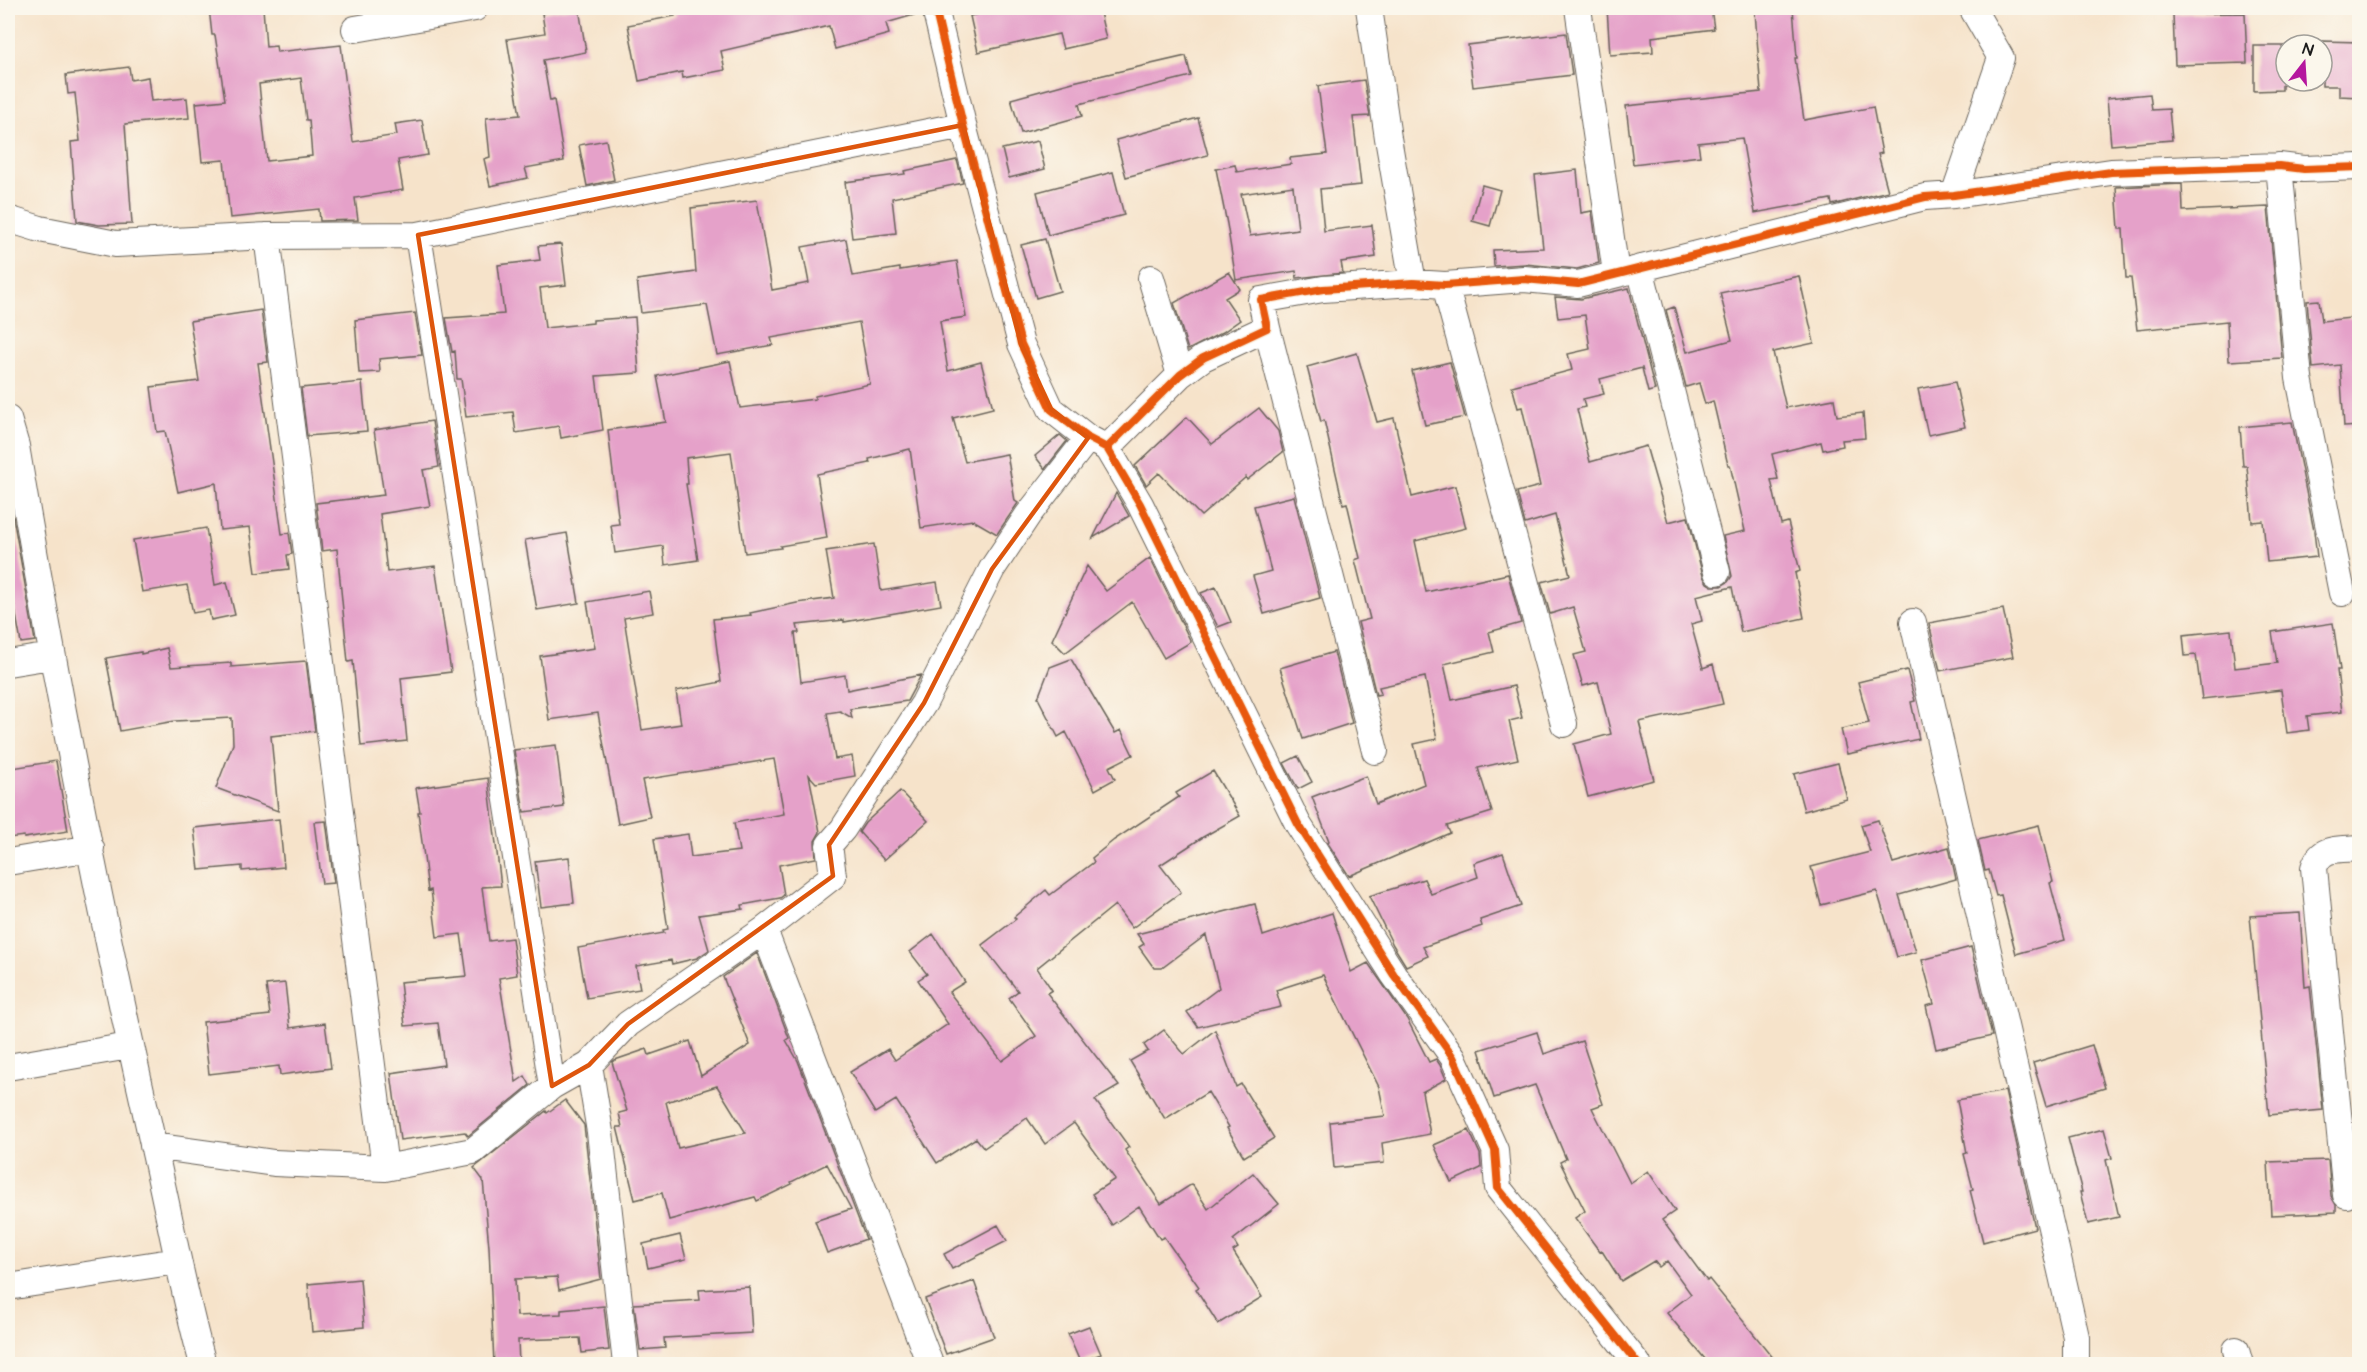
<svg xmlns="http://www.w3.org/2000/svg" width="2367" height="1372" font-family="'Architects Daughter',sans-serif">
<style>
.building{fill:#e5a1c9;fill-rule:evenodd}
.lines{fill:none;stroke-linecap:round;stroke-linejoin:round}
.minor-casing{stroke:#686259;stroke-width:28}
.minor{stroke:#fff;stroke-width:26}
.cycleway-casing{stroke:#fbf7ec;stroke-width:11}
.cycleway{stroke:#e8590c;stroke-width:8}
.marked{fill:none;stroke:#de560d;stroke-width:4.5;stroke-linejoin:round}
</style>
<rect width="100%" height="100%" fill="#fbf7ec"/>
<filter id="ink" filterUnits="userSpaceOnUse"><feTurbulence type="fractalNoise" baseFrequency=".0167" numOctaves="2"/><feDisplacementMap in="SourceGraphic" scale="12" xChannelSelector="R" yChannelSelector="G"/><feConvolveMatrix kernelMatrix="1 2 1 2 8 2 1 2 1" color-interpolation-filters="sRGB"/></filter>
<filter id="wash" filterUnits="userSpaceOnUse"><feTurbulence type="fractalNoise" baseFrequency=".008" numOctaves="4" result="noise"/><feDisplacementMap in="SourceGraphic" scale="24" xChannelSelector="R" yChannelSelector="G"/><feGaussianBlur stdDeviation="1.35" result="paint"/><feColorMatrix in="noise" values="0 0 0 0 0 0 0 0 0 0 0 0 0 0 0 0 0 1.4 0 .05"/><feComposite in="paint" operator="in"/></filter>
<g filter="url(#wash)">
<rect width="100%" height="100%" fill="#f6e3ca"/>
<g id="blocks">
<path class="building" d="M209,8H263L266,47L276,46L277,52L341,45L353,142L397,135L395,124L422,120L428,155L398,160L403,190L355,198L358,220L320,221L319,209L230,218L224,160L202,162L196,103L225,100L215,35H212ZM301,78L306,120H309L312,156L267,161L259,84Z
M571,8H579L586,52L543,60L550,101L554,100L564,161L525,168L528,178L490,186L484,159L490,157L486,118L520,115L507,39L545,33L542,13Z
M674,8H920L921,13L886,23L889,34L835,49L829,26L721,51L725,70L683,78L682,72L639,81L628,25L675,16Z
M1006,8H1099L1106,39L1063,49L1059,34L978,52L970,16Z
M1607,8H1711L1714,29L1652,37L1653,52L1610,55Z
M1793,8L1797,58H1795L1804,120L1873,107L1882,153L1878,154L1888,191L1832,205L1831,199L1755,213L1742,138L1698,143L1700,156L1633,164L1626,106L1761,92L1755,11Z
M2245,13L2247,63L2175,65L2173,14Z
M1566,33L1572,75L1473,87L1468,45Z
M2322,41L2360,42V97L2339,96V86H2322Z
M2254,46H2286V85H2282V90L2254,91Z
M1186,56L1191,76L1079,104L1082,116L1021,133L1011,99L1073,82Z
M129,67L131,80L148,77L151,101L187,98L189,118L125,124L132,224L99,225L77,221L71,142L80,141L75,93L68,94L66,75Z
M1364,80L1370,116L1353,117L1361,185L1320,189L1324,231L1372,225L1376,257L1341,262L1343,273L1297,278L1296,271L1236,280L1227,224L1216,169L1235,165L1237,172L1291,164L1290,158L1327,154L1318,86ZM1293,186L1298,229L1250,236L1241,194Z
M2150,94L2152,110L2169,109L2172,140L2111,145L2107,98Z
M1198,118L1208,155L1126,177L1116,140Z
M606,140L614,180L587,186L579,145Z
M1038,141L1045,169L1009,178L1002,149Z
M957,160L963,183L892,198L896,233L852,238L845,182L905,174L904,171Z
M1577,170L1581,213L1592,211L1599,263L1577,269L1525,264L1494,266L1493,250L1543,248L1535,175Z
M1113,172L1124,215L1048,235L1037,192Z
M2182,184L2183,211L2268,207L2282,358L2229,361L2227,321L2137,330L2131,278H2126L2123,229H2119L2116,187Z
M1482,185L1500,190L1490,226L1472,221Z
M757,200L772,290L809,283L802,247L846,239L853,276L900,268V270L957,261L966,317L940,321L948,371L981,362L993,408L953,418L965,462L1007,454L1015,501L1018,503L997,534L973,520L921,528L910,449L869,459L870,463L817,474L827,538L780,546L781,548L745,553L731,452L686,458L688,484H686L698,560L665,565L663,546L615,553L611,525L619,524L608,430L666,422L657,376L730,361L740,408L815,399V396L870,384L859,322L771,338L773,345L717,355L707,305L641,313L637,280L696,272L691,208Z
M1045,239L1060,291L1036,298L1021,245Z
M561,244L566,285L540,288L545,328L593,323V320L635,317L639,373L596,376L603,430L561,438L559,426L516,433L513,412L466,417L461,379H457L455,351L452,352L446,318L504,314L498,265L540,260L538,246Z
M1229,272L1240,289L1225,298L1240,320L1223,332L1188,350L1174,303Z
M1799,276L1814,343L1773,352L1786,408L1834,399L1837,416L1863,413L1865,438L1842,440L1843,446L1823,450L1821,442L1772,454L1778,479L1771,480L1781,524L1788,522L1800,571L1795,573L1804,618L1741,632L1732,587L1696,596L1702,621L1691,624L1703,668L1713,664L1723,704L1639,722L1654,780L1588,797L1574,744L1611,734L1598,682L1583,686L1574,655L1586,652L1573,607L1550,614L1541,582L1570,575L1555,515L1525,524L1517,492L1540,486L1522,407L1518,408L1512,386L1572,370L1568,354L1590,349L1585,315L1558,318L1555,297L1581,299L1629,288L1655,390L1648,392L1642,368L1600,379L1604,394L1583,399L1585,407L1577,409L1590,462L1646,446L1668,522L1688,517L1703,576L1707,583L1712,586H1721L1728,582L1732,576L1723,536L1745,531L1730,465H1728L1713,401L1705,404L1699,383L1686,387L1666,310L1674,307L1687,352L1732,340L1720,293Z
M2319,300L2322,321L2360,317V426L2344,427L2340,365L2313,368L2307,301Z
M261,310L268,362L258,363L282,534L289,533L292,554L287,555L289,569L256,573L250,527L220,530L216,483L178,492L165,431L157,432L151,387L199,381L190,321Z
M415,313L422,355L379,359L380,372L359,373L355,320Z
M1357,353L1377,422L1394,418L1412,497L1455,486L1466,528L1415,541L1426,592L1508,574L1521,623L1489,632L1494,652L1444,664L1452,700L1514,686L1522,718L1509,721L1518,759L1478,768L1492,812L1447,826L1450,833L1349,876L1327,842L1329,841L1312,797L1366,776L1376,804L1424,784L1414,744L1437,739L1425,677L1379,687L1381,694L1376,695L1358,622L1370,619L1355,560L1360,558L1347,503L1343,504L1324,420L1321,422L1307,367Z
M1450,362L1465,417L1425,425L1412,371Z
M362,382L367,431L307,436L301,388Z
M1955,382L1965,427L1928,435L1918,389Z
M1259,408L1278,431L1283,452L1247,480L1246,477L1201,516L1159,473L1146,485L1135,466L1187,417L1212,444Z
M432,421L439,467L423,470L430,506L380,514L387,572L435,566L451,672L401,678L407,741L361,746L353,661L348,662L337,549L322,551L316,503L384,495L374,430Z
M2292,422L2314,531L2317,557L2267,562L2263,521L2252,522L2247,466H2243L2240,427Z
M1060,435L1067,441L1045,469L1035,456Z
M1116,493L1129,516L1093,538L1109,507Z
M1294,496L1320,598L1264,614L1253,576L1271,571L1254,506Z
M13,517L35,641L21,643L8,570V518Z
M206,528L215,585L227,582L235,615L211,620L209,610L193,613L187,585L142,592L133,540Z
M567,533L579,603L537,610L525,540Z
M874,544L881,591L937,582L941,605L844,622V620L797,625L799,633H795L801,682L845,675L847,690L921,675L907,701L850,709L852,718L840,711L827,713L835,759L852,756L855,776L816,783L809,775L820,832L815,841L816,858L779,865L784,895L780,898L742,905L743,909L699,915L709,950L697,958L672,964L671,960L636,966L640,989L587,998L578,948L664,933L663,930L668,929L654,839L688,834L691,857L739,851L734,823L784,814L774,759L642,780L650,817L618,824L598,713L549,720L540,656L595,648L587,602L649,591L653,613L624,618L642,730L681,724L676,691L721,682L713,619L751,615L750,613L797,603L834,598L826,551Z
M1150,558L1191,642L1164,658L1132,602L1065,653L1052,640L1087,566L1106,591Z
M1216,587L1231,622L1218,627L1201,593Z
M2003,609L2013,657L1940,671L1929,623Z
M2333,623L2340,670H2337L2342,712L2307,716L2309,730L2287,733L2281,690L2202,699L2196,655L2185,656L2183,635L2231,630L2235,668L2277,663L2272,632Z
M167,648L171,667L231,663V667L306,661L315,731L271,736L278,811L216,788L233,744L232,718L175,721L120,731L106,658L141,652V654Z
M1334,652L1352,723L1303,739L1280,668Z
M1071,659L1115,733L1121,730L1133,755L1109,767L1115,779L1095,790L1066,732L1058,737L1038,698L1050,667Z
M1907,670L1915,701L1911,702L1919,739L1847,754L1841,729L1869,723L1858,682Z
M556,745L564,807L524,812L514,750Z
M1298,756L1312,782L1298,789L1284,763Z
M56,761L68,831L24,838V836L8,838V771H13L12,768Z
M1838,763L1847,799L1804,811L1794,774Z
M1213,771L1240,816L1203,837L1160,865L1181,892L1132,928L1115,905L1037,968L1052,990L1047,993L1119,1086L1095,1100L1129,1147L1125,1150L1161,1204L1192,1184L1208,1209L1253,1173L1279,1204L1233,1240L1238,1248L1233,1251L1262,1297L1218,1324L1196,1289L1199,1287L1164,1237L1160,1239L1139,1206L1112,1225L1092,1194L1115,1179L1074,1123L1045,1144L1027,1118L984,1148L976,1138L937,1163L896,1100L875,1113L850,1072L888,1049L895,1060L948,1024L918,980L927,974L910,952L933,934L965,982L949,992L1002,1061L1036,1036L1009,998L1018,991L982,945L1016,919L1014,917L1046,890L1050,895L1094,862L1092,858L1114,840L1179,797L1176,793Z
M488,778L501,886L482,887L489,941L512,938L517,975L499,978L516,1082L525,1076L530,1085L468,1136L465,1132L400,1140L391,1073L444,1065L438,1023L405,1026L400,982L467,976L461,934L437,937L431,890L428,891L424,857L418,812H420L416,788Z
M900,791L928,821L884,860L859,832L865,823Z
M279,819L284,867L242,871V866L199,870L194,828Z
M1878,820L1893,863L1949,847L1956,879L1899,895L1916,952L1897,957L1877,891L1821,905L1811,867L1870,852L1861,825Z
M326,821L334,883L322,884L314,822Z
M2039,825L2053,882L2050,883L2065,940L2016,954L2001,895L1996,896L1989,870L1985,871L1978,840Z
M1503,853L1521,906L1480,920L1482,926L1423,947L1428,956L1406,966L1393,945L1369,896L1424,879L1431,894L1478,877L1474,863Z
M569,857L574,903L541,907L535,861Z
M1255,904L1263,936L1332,913L1351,972L1368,963L1407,1019L1429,1062L1436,1059L1440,1065L1446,1079L1422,1092L1430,1134L1382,1143L1384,1163L1334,1168L1330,1122L1385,1116L1379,1087L1323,975L1276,990L1281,1007L1198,1027L1187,1012L1219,988L1206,935L1162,968H1154L1139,947L1144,944L1137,934Z
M2300,913L2305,987L2310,986L2323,1110L2269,1115L2250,916Z
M1971,947L1992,1036L1936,1049L1926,1006L1934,1004L1922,960Z
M757,953L789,1038L786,1040L798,1061L866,1239L827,1253L815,1221L851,1209L827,1164L791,1182L792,1184L757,1201L755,1197L669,1220L662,1193L635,1200L617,1127H622L619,1113L627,1111L612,1062L615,1060L647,1049L649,1055L690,1041L701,1076L750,1045L723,977ZM717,1086L746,1133L678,1148L666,1102Z
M285,983L290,1028L325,1023L331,1068L280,1075L279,1066L209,1074L203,1022L270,1015L266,985Z
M1164,1030L1184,1054L1215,1030L1236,1087L1241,1084L1274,1138L1244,1157L1227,1128L1229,1127L1208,1092L1165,1119L1130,1061L1148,1051L1144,1045Z
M1537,1032L1544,1054L1582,1041L1603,1104L1592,1108L1630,1183L1648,1171L1675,1211L1662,1220L1707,1281L1709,1279L1779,1365H1710L1667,1313L1691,1294L1667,1261L1659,1267L1654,1261L1621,1281L1602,1251L1600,1252L1575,1218L1585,1211L1560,1162L1566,1159L1535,1085L1494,1098L1479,1050Z
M2092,1045L2105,1088L2046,1106L2033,1063Z
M2005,1091L2035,1228L1983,1242L1970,1190L1973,1189L1964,1154L1967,1153L1957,1100Z
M565,1100L584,1125L601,1279L559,1290L557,1277L515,1279L517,1316L561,1314V1310L604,1306L609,1350L582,1353L580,1338L518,1340L519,1365H494L489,1247L483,1180L474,1168L546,1111L547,1113Z
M2104,1129L2112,1158L2106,1160L2119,1217L2088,1224L2080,1192H2082L2068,1138Z
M1469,1130L1480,1154L1481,1168L1451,1182L1434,1145Z
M2328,1160L2331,1196L2336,1205V1212L2271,1215L2268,1162Z
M998,1225L1007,1241L952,1269L944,1254Z
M680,1235L686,1259L648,1268L643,1244Z
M360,1279L364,1327L312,1332L308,1284Z
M974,1281L994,1337L946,1354L925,1299Z
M749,1287L752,1333L664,1338L665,1348L640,1350L634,1304L700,1300L699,1290Z
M1089,1326L1101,1354L1080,1362L1068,1334Z"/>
</g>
</g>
<g filter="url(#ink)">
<use href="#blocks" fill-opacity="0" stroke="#686259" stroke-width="1.5"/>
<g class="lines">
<g class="minor-casing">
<path id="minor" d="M935,8L963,125L1021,344L1051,409L1088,438L1107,448L1140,504L1298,824L1394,975L1453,1057L1495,1150L1498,1188L1638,1364
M1369,8L1388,138L1413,283
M1578,8L1616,273
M355,29L475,8
M2279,166L2299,378L2342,593
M1954,195L2001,58L1972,8
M8,219L40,229L116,244L267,236L418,235L963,125
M418,235L552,1086
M267,236L385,1168
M1640,268L1717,572
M1151,278L1180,375
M1445,285L1564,724
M1267,328L1375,751
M8,419L16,446C55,680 100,913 153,1144C170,1218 183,1292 203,1364
M1107,448L1180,375L1203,358L1267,328L1261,300L1323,289L1413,283L1445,285L1524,279L1578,284L1925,197L1954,195L2111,172L2279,166L2304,169L2360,167
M1913,622L2076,1337V1364
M8,663L51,656
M8,862L91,848
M764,930L930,1364
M589,1065L600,1132L626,1364
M8,1067L129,1046
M153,1146L274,1163L385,1168L473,1151L552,1086L589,1065L628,1024L764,930L833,876L829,845L843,829L924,703L992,569L1028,515L1088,438
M2346,1195L2314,868C2321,845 2340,850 2360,848
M8,1287L177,1261
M2236,1350L2240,1364"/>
</g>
<use href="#minor" class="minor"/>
<g class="cycleway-casing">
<path id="cycleway" d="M935,8L963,125L1021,344L1051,409L1088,438L1107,448L1140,504L1298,824L1394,975L1453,1057L1495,1150L1498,1188L1638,1364
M1107,448L1180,375L1203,358L1267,328L1261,300L1323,289L1413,283L1445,285L1524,279L1578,284L1925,197L1954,195L2111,172L2279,166L2304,169L2360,167"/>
</g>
<use href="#cycleway" class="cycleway"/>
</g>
</g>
<path class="marked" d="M963,125L1021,344L1051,409L1088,438L992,569L924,703L829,845L833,876L628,1024L589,1065L552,1086L418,235Z"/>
<rect width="2367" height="1372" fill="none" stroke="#fbf7ec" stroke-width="30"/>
<g transform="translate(2304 63) rotate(17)"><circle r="28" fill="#fbf7ec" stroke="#a29f99" stroke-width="1.5"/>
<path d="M0-4.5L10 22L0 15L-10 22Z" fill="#b5179e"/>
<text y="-9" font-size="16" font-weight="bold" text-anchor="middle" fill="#1c1c1c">N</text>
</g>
</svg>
